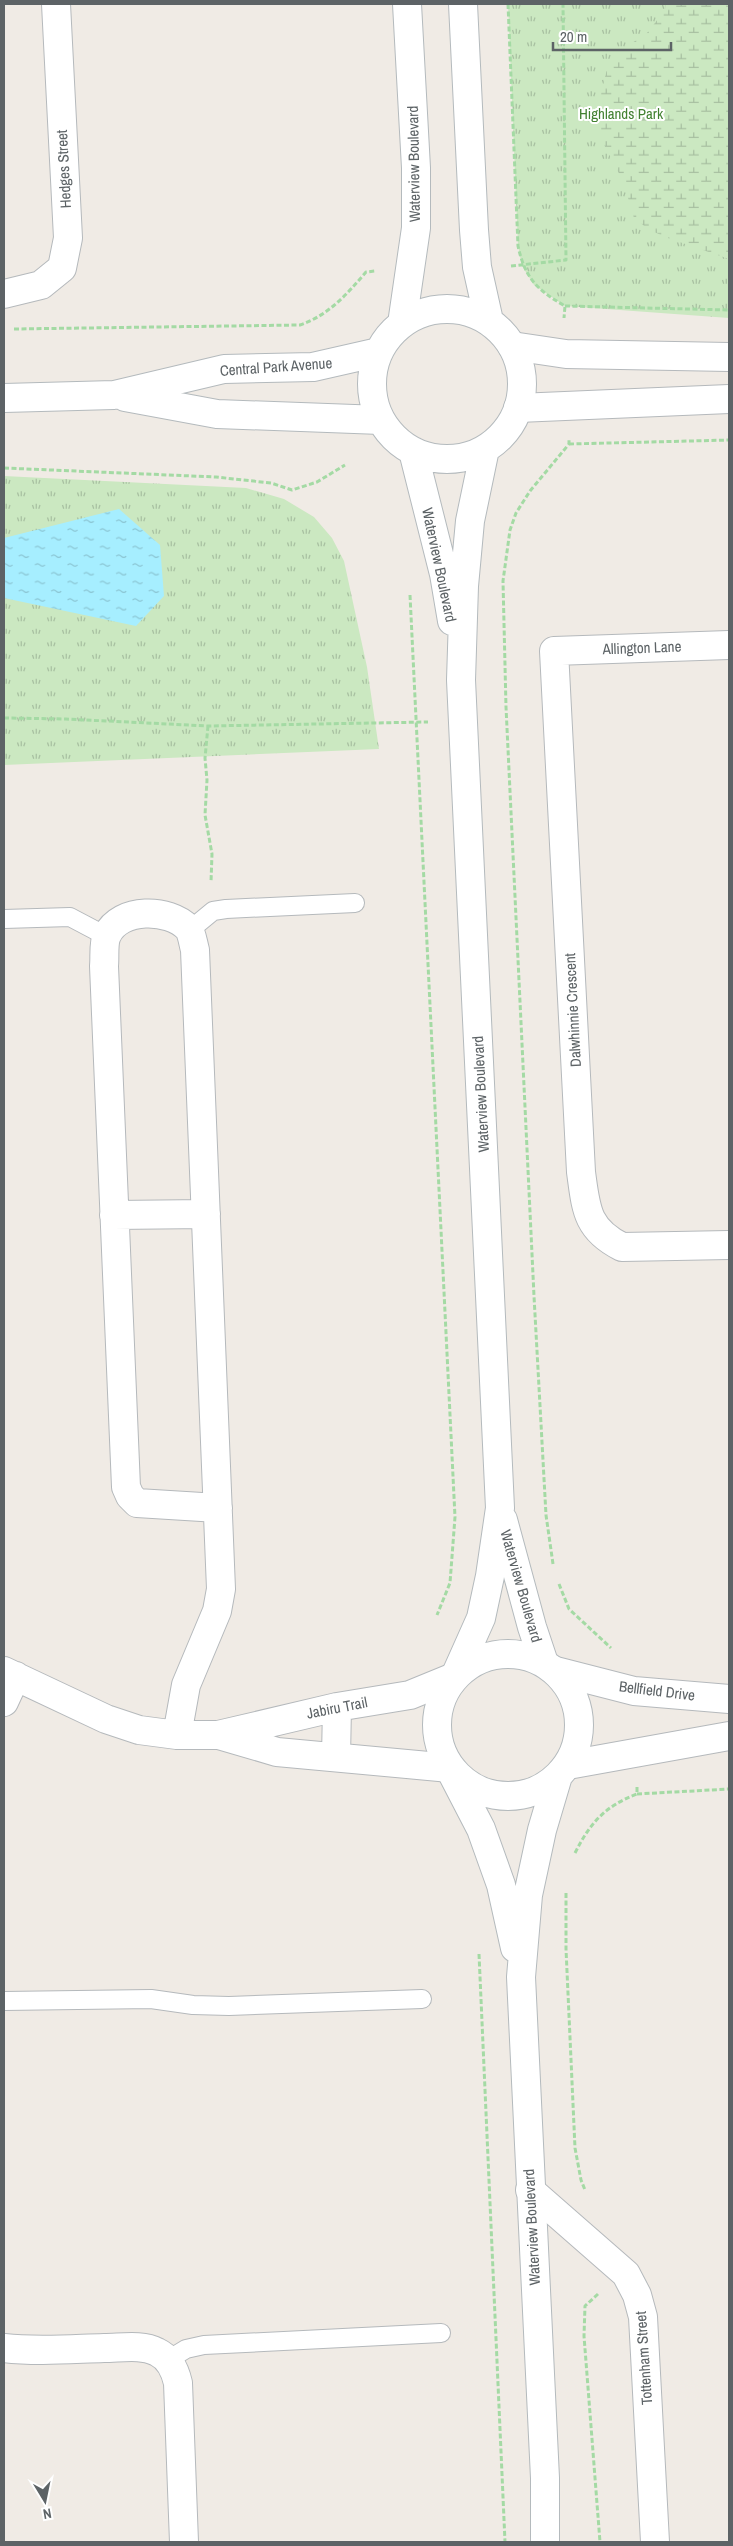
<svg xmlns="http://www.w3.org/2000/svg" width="733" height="2546" font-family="'Archivo Narrow',sans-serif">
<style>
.grass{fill:url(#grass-tufts)}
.wetland{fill:url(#wetland-marsh)}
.water{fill:url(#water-ripples)}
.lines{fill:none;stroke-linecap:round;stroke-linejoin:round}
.lane-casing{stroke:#b5b9bc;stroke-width:20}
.street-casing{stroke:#b5b9bc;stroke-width:30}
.secondary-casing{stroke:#b4babd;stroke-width:30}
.path{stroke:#a4daa4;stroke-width:3;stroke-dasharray:5 2.5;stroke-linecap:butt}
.lane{stroke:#fff;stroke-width:18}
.street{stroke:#fff;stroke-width:28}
.secondary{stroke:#fff;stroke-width:28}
.labels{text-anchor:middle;stroke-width:4;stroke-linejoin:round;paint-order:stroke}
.park-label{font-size:15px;fill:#428131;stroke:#fff}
.street-label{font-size:15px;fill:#5d6366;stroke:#fff}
</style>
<defs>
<pattern id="grass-tufts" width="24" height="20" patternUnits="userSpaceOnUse" patternTransform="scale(1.25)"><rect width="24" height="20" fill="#cbe8c1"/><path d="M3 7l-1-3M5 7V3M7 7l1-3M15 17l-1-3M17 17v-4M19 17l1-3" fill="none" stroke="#a8c0a1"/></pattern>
<pattern id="wetland-marsh" width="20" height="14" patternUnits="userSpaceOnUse" patternTransform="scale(1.25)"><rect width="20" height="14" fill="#cbe8c1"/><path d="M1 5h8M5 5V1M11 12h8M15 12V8" fill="none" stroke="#a8c0a1"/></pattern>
<pattern id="water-ripples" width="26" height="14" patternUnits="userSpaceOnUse" patternTransform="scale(1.25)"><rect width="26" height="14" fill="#a6eeff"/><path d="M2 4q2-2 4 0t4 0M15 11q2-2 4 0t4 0" fill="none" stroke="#8ac4d2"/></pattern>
</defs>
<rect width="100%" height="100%" fill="#f0ebe5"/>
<path class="grass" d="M508,4H729V318L565,306L534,285L522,266L518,246Z
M4,476L246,488L284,499L314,517L332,538L344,561L367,667L379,749L4,765Z"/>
<path class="wetland" d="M666,4H729V259L665,237L648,229L634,218L623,181L601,139L599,102L607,69L620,51L647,33L665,10Z"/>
<path class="water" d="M119,509L160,545L164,596L136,626L4,598V538Z"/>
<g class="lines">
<g class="lane-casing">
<path id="lane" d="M4,919L70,917L106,936
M190,930L213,911L226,909L355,903
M4,2001L151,1999L193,2005L229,2006L422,1999
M168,2360L186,2349L204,2345L441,2333"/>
</g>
<g class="street-casing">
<path id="street" d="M4,294L41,285L62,268L68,238L56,4
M512,346L566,354L729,357
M518,408L729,399
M729,645L554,651L581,1172C586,1208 586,1229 622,1247L729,1245
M114,1215L206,1214
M4,1671L106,1719L139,1730L177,1735H218L337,1707L410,1695L454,1677
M556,1671L634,1691L729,1699
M4,1702L16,1676
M177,1735L186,1685L217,1611L221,1589L195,950C193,943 192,933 188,928C169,908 120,907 107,935C103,943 105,957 104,966L126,1487L130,1496L137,1503L218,1508
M219,1735L277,1752L450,1768
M336,1757L337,1707
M568,1765L729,1736
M530,2190L626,2274L637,2295L643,2317L655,2542
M4,2348C37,2352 71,2349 104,2348C121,2348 142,2344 157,2352C170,2358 175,2370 178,2383L184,2542"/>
</g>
<g class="secondary-casing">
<path id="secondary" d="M463,4L474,230L477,267L489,321
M372 384a75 75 0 1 1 150 0a75 75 0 1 1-150 0Z
M402,324L416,228V168L407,4
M125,397L217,414L381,420
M4,398L114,395L224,369L313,367L379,352
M413,451L444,574L452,621
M503,1520L532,1627L544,1663
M437 1725a71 71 0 1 1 142 0a71 71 0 1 1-142 0Z
M456,1674L481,1618L490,1576L500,1508L461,680L464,586L470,521L485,449
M452,1773L481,1829L501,1885L515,1948
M545,2542V2478L521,1977L528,1895L542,1830L558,1776"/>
</g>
<path class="path" d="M508,4L518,246C525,278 537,290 565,306L564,318
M511,266L566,260L563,4
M565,306L729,310
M14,329L300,325C329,315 347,294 366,272L375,271
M569,444L729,440
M4,468L216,477L271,483L292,490L317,482L345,465
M410,595L455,1517L450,1583L437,1615
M4,718L66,719L208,726L428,722
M208,726L205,758L207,780L205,815L212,854L211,882
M553,1564L546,1515L534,1296L506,707L503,581L510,530L516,513L530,491L569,444V439
M559,1584L569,1609L611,1648
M637,1794L729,1789
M575,1853C590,1823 605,1806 637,1794V1787
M566,1893V1949L575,2148L581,2180L585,2190
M479,1954L505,2542
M598,2294L585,2306L584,2336L600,2542"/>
<use href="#lane" class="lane"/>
<use href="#street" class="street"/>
<use href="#secondary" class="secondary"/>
</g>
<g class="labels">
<g class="park-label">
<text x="621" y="119">Highlands Park</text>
</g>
<g class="street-label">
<text transform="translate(414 164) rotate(-91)" y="5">Waterview Boulevard</text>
<text transform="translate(64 169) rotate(-93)" y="5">Hedges Street</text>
<text transform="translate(276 367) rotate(-4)" y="5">Central Park Avenue</text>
<text transform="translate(439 565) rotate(78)" y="5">Waterview Boulevard</text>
<text transform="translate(642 648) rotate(-2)" y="5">Allington Lane</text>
<text transform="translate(573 1010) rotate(-93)" y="5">Dalwhinnie Crescent</text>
<text transform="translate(481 1094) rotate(-93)" y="5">Waterview Boulevard</text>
<text transform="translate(521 1586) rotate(74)" y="5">Waterview Boulevard</text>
<text transform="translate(657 1691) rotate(7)" y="5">Bellfield Drive</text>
<text transform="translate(337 1708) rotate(-11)" y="5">Jabiru Trail</text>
<text transform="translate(532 2227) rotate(-93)" y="5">Waterview Boulevard</text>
<text transform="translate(644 2358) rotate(-94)" y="5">Tottenham Street</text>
</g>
</g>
<rect width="733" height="2546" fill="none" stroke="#5d6366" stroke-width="10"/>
<g transform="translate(45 2501) rotate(170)" stroke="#ffffff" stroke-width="4" paint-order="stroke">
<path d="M0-4L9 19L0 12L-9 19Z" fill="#5d6366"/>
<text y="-8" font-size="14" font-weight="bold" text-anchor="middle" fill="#5d6366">N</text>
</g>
<path d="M553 42v8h118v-8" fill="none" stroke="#5d6366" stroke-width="2.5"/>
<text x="560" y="42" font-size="15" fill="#5d6366" stroke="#ffffff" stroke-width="4" paint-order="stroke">20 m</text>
</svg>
